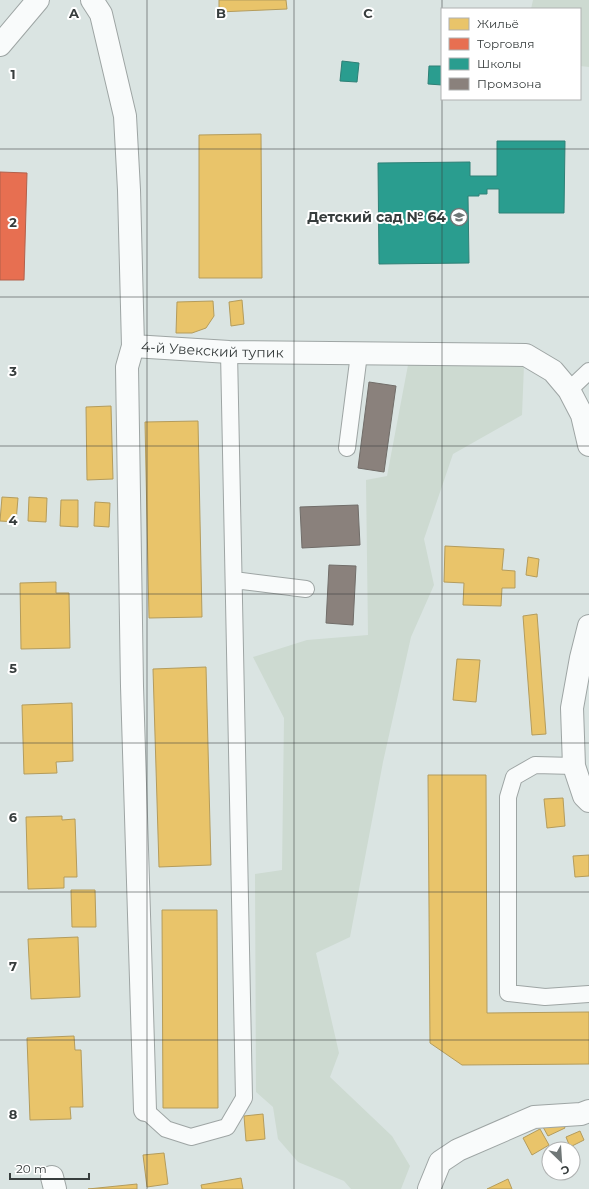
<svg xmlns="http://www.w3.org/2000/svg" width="589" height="1189" font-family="Montserrat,sans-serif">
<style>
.green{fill:#cddad1}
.homes{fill:#e9c46a;stroke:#b49c5c}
.shops{fill:#e76f51;stroke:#b2604b}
.schools{fill:#2a9d8f;stroke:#2e8076}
.industry{fill:#8a817c;stroke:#716d69}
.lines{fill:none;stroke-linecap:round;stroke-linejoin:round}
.service-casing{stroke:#9ea5a4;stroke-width:18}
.minor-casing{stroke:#9ea5a4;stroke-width:24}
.tertiary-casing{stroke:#9ea5a4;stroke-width:24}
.service{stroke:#f9fbfb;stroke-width:16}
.minor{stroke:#f9fbfb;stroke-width:22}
.tertiary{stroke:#f9fbfb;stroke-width:22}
.grid{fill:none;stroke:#373d3d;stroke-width:1;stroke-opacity:0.55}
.labels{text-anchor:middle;stroke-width:4;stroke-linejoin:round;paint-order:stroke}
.poi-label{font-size:14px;font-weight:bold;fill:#373d3d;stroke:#fff;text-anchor:end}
.street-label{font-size:14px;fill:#373d3d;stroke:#fff}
.grid-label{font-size:13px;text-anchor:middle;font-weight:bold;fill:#373d3d;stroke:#fff;stroke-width:4;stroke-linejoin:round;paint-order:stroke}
</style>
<rect width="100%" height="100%" fill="#dae4e2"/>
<path class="green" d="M533,0H589V67L580,66V9H531Z
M408,365H524L522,415L453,454L424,539L434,585L411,637L383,762L350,937L316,953L339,1053L330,1077L392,1136L410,1166L401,1189H351L344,1181L298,1162L278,1139L273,1107L256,1092L255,874L282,870L284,718L253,657L307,640L368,635L366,480L387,476Z"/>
<path class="homes" d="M219,0H286L287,9L219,12Z
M261,134L262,278H199V135Z
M242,300L244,324L231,326L229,302Z
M213,301L214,316L206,328L192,333H176L177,302Z
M111,406L113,479L87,480L86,407Z
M198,421L202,617L149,618L145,422Z
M2,497L18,498L16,522L0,521Z
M29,497L47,498L46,522L28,521Z
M61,500H78V527L60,526Z
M95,502L110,503L109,527L94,526Z
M445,546L504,549L502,570L515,571V588H502L501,606L463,605L464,583L444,582Z
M528,557L539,559L537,577L526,575Z
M56,582V593H69L70,648L21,649L20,583Z
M537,614L546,734L532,735L523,616Z
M457,659L480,660L476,702L453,700Z
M206,667L211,865L159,867L153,669Z
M72,703L73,761L56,762L57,773L24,774L22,705Z
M428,775H486L487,1013L589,1012V1064L462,1065L430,1043Z
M563,798L565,826L547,828L544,799Z
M62,816V820L75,819L77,877H64V888L28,889L26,817Z
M589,855V876L575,877L573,856Z
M71,890H95L96,927H72Z
M162,910H217L218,1108H163Z
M78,937L80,997L31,999L28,939Z
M74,1036L75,1050H81L83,1107H70L71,1119L30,1120L27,1038Z
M263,1114L265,1139L246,1141L244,1116Z
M561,1119L565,1128L548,1136L543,1127Z
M540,1129L549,1145L532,1155L523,1138Z
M580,1131L584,1140L570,1147L566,1137Z
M164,1153L168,1184L147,1187L143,1155Z
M241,1178L243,1189H202L201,1185Z
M508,1179L512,1189H487Z
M137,1184V1189H88Z"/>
<path class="shops" d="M0,172L27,173L24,280H0Z"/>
<path class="schools" d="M342,61L359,63L357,82L340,81Z
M429,66H442V85L428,84Z
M497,141H565L564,213H499V189H487V194H479V196H468L469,263L379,264L378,163L470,162V176H497Z"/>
<path class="industry" d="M369,382L396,386L384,472L358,468Z
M358,505L360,545L302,548L300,507Z
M329,565L356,566L353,625L326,623Z"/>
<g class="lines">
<g class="service-casing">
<path id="service" d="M569,390L589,371
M347,448L359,354
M234,580L306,589
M574,766L535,765L514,777L508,797V993L545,997L589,994
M145,1110L166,1129L191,1137L227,1127L244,1098L229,352"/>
</g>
<g class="minor-casing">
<g id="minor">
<path id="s1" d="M92,0L101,14L125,116L129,190L133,346L229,352L526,355L553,371L569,390L582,415L589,445"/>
<path d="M133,346L127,367L132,686L145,1110"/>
<path d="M589,626L581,658L572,708L574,766L584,796L589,801"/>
<path d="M52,1177L55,1189"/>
<path d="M429,1189L440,1162L458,1150L534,1117L581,1114L589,1111"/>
</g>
</g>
<g class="tertiary-casing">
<path id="tertiary" d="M0,45L38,0"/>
</g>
<use href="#service" class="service"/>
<use href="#minor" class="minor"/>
<use href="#tertiary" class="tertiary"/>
</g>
<path class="grid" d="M147,0V1189M294,0V1189M442,0V1189M0,149H589M0,297H589M0,446H589M0,594H589M0,743H589M0,892H589M0,1040H589"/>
<defs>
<g id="school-ring" transform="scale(0.9)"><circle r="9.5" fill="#fff" stroke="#707777" stroke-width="1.5"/><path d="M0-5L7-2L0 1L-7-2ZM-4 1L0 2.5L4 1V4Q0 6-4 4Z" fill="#707777"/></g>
</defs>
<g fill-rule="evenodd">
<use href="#school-ring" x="459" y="217"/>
</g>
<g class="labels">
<g class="poi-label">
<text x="446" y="222">Детский сад № 64</text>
</g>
<g class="street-label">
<text dy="5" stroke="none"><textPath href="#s1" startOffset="431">4-й Увекский тупик</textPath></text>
</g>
</g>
<g class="grid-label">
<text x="74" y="18">A</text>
<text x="221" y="18">B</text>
<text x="368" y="18">C</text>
<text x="13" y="79">1</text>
<text x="13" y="227">2</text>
<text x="13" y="376">3</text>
<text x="13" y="525">4</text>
<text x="13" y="673">5</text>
<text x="13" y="822">6</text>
<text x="13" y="971">7</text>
<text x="13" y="1119">8</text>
</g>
<rect x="441" y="8" width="140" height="92" fill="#ffffff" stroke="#afb1b1"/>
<rect x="449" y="18" width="20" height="12" fill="#e9c46a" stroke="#afb1b1"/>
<text x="477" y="28" font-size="12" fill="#373d3d">Жильё</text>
<rect x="449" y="38" width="20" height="12" fill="#e76f51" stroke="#afb1b1"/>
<text x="477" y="48" font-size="12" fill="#373d3d">Торговля</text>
<rect x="449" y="58" width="20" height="12" fill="#2a9d8f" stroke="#afb1b1"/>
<text x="477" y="68" font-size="12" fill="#373d3d">Школы</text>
<rect x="449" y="78" width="20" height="12" fill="#8a817c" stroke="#afb1b1"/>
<text x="477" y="88" font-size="12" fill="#373d3d">Промзона</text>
<g transform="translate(561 1161) rotate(155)"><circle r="19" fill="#ffffff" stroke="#afb1b1"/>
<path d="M0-3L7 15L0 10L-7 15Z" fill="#707777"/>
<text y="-6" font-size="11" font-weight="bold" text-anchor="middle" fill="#373d3d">С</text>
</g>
<path d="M10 1173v6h79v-6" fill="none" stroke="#373d3d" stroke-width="2"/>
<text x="16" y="1173" font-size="12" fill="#373d3d" stroke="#ffffff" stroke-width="3" paint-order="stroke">20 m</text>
</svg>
